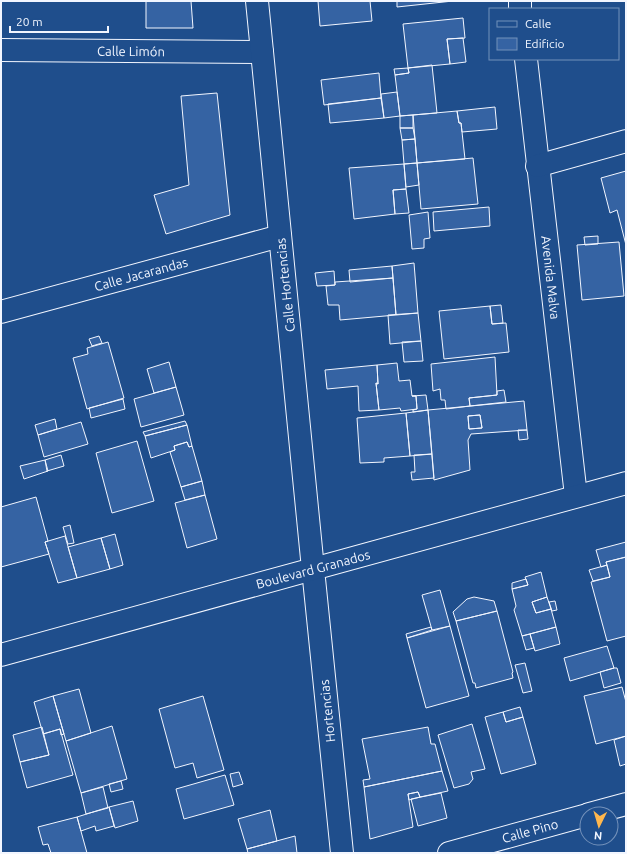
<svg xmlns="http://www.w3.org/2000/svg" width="627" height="854" font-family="Ubuntu,sans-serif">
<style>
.building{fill:#3563a3;stroke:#f2f6ff;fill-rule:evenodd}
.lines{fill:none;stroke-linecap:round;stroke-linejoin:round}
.minor-casing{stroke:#f2f6ff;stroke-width:24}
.tertiary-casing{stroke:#f2f6ff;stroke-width:24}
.minor{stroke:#1f4e8c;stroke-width:22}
.tertiary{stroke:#1f4e8c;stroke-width:22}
.labels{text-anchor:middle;stroke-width:3;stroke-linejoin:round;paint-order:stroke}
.street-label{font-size:13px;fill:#f2f6ff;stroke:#1f4e8c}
</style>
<rect width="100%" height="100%" fill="#1f4e8c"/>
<path class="building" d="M146,1H191L193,28H146Z
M318,1H370L372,21L320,26Z
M397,1H453L397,7Z
M463,18L465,38L447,39L450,64L408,68L403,24Z
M463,38L466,62L450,64L447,39Z
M432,65L437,113L400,116L395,75L409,73L408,68Z
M408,68L409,73L395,75L394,69Z
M379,73L381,98L324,105L321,80Z
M397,92L400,116L384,118L381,94Z
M217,93L230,215L166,234L154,195L189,185L181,96Z
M381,98L384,118L330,123L328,104Z
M495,107L497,129L462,132L461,123H459L457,111Z
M457,111L459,123H461L465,159L417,163L413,115Z
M413,115V128H400V116Z
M400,128H413L415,139L402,140Z
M415,139L417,163L404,164L402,140Z
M473,158L478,204L421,209L417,163Z
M417,163L419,185L406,187L404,164Z
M404,164L406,189L393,190L395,214L354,219L349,168Z
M626,171V245L617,210L610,213L601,178Z
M406,189L409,213L395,214L393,190Z
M489,207L490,226L434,231L433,212Z
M428,212L430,238L424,239V248L412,249L409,215Z
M598,236V244L585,245L584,237Z
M619,242L624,296L582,300L577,245Z
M414,263L418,313L396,315L392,266Z
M392,266L393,278L350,282L349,270Z
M334,271L335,285L317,286L315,273Z
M393,278L396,315L340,320L339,305H328L326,286L335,285V282Z
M501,305L503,323L492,324L490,306Z
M490,306L492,324L506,323L509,352L444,359L439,311Z
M418,313L421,341L390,344L388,315Z
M99,336L102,343L92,346L89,339Z
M421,341L423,361L404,362L402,342Z
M108,342L124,398L87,409L73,358L88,354L87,348Z
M495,357L497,395L469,398L470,406L446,409L445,400H441L440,389L433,391L431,364Z
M169,362L176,387L154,393L147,369Z
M397,363L399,381L410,380L412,396H416L417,409L401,411L400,408L379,410L376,383L378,384L377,365Z
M377,365L378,384L376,383L379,410L359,411L358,386L327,389L325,370Z
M176,387L184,415L141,427L134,399Z
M504,390L506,402L470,406L469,398L497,395V391Z
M426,395L428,410L413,412V410L417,409L416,396H412Z
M123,399L125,409L91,418L89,408Z
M524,401L527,430L471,434L468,440L470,470L434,480L428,410ZM480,415L482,428L469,429L468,416Z
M428,410L432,454L410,456L406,413Z
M406,413L410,456L384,458V462L360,463L357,418Z
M480,415L482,428L469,429L468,416Z
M55,419L57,429L38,435L35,425Z
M185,421L187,425L145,436L143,432Z
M81,422L88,444L44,457L38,435Z
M187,425L192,446L189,447L187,442L174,446L175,450L151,458L145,436Z
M518,430H527L528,439L519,440Z
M137,441L154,501L112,513L96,453Z
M187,442L189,447L192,446L202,481L181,487L170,452L175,450L174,446Z
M432,454L434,478L412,480L411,472H415L414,455Z
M61,455L64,466L47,471L45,460Z
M45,460L48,471L24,479L20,466Z
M202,481L205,495L185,500L181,487Z
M205,495L217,539L187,548L175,503Z
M36,497L48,541L45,542L49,554L1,567V507Z
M70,525L74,543L68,544L63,527Z
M115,534L123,565L110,569L101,538Z
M65,536L77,578L58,583L45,542Z
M101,538L110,569L77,578L68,547Z
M626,542V557L606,562L607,565L601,567L596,550Z
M626,557V636L607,641L591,582L610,577L606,562Z
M607,565L610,577L593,581L589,570Z
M541,572L547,597L532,602L536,613L551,609L556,627L522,636L514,610L516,606L512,589L528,585L525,577Z
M526,579L528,585L512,589V583Z
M440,590L450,626L432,630L422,595Z
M474,597L494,601L497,611L456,621L453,612L467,599Z
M547,597L551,609L536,613L532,602Z
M555,601L557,610L552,611L549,602Z
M497,611L513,672L512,673L513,678L476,688L475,683H473L456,621Z
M450,626L469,696L426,708L407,638Z
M431,627L432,630L407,638L406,634Z
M556,627L560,644L535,651L530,634Z
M530,634L534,648L526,650L522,636Z
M607,646L614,668L570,681L564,658Z
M525,663L532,691L523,693L515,665Z
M614,668H617L621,683L604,688L600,672Z
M622,687L626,702V736L596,744L584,696Z
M79,689L91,733L66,741L53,696Z
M53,696L64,734L61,735L60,729L43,734L34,702Z
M203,696L224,770L197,778L193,763L175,768L159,709Z
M520,707L523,717L506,722L503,712Z
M503,712L506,722L523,717L536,764L501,774L485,717Z
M472,724L485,769L471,772L473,779L469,784L454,788L438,735Z
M112,726L127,779L81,793L66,741Z
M42,727L49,755L20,762L13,735Z
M428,727L431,744H435L442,771L364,787L363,780L370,779L362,739Z
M60,729L73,775L27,788L20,762L49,755L43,734Z
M626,736V764L620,766L614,740Z
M442,771L448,791L420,797L418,792L408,794L413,827L370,839L364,787Z
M239,772L243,784L233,787L230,774Z
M225,775L234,805L184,819L176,789Z
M121,781L123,789L111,792L109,784Z
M103,787L108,808L86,814L81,793Z
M418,792L420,797L409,800L408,794Z
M441,793L447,818L418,826L411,799Z
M133,801L138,821L115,828L109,807Z
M109,807L114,826L96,831L95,826L81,831L77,817Z
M270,810L277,841L247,849L238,819Z
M77,817L87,853H51L48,844L43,845L38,827Z
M295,836L297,853H248L247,849Z"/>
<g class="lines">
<g class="minor-casing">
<g id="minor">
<path d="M520,1V9"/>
<path id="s1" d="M1,50L262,52"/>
<path id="s2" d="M526,59L576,496"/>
<path d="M537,166L626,141"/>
<path id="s3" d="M1,312L280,236"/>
<path d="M589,814L626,804"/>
<path d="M342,853L313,569L626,483"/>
<path id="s4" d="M449,853L587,815"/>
</g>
</g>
<g class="tertiary-casing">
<path id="tertiary" d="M1,655L313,569L257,1"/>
</g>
<use href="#minor" class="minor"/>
<use href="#tertiary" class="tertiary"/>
</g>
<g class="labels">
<g class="street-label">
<text dy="5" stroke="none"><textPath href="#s1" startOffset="130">Calle Limón</textPath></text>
<text dy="5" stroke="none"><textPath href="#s3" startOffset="145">Calle Jacarandas</textPath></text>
<text dy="5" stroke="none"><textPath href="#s2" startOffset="220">Avenida Malva</textPath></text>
<text transform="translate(285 285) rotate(-96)" y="5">Calle Hortencias</text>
<text transform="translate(313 569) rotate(-15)" y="5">Boulevard Granados</text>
<text transform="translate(327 711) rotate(-96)" y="5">Hortencias</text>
<text dy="5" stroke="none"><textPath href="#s4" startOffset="84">Calle Pino</textPath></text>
</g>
</g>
<rect width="627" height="854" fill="none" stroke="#f2f6ff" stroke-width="4"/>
<rect x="489" y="8" width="130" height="52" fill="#1f4e8c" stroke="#7391ba"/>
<rect x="497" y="21" width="20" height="6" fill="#1f4e8c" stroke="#7391ba"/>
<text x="525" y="28" font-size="12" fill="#f2f6ff">Calle</text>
<rect x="497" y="38" width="20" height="12" fill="#3563a3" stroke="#7391ba"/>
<text x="525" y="48" font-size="12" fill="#f2f6ff">Edificio</text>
<g transform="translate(599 826) rotate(185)"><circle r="19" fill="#1f4e8c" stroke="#7391ba"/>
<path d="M0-3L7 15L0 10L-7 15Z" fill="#ffb74d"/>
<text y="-6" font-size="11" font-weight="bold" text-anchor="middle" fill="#f2f6ff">N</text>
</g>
<path d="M10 26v6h98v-6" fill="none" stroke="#f2f6ff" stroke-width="2"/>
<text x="16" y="26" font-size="12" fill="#f2f6ff" stroke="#1f4e8c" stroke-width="3" paint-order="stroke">20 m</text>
</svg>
